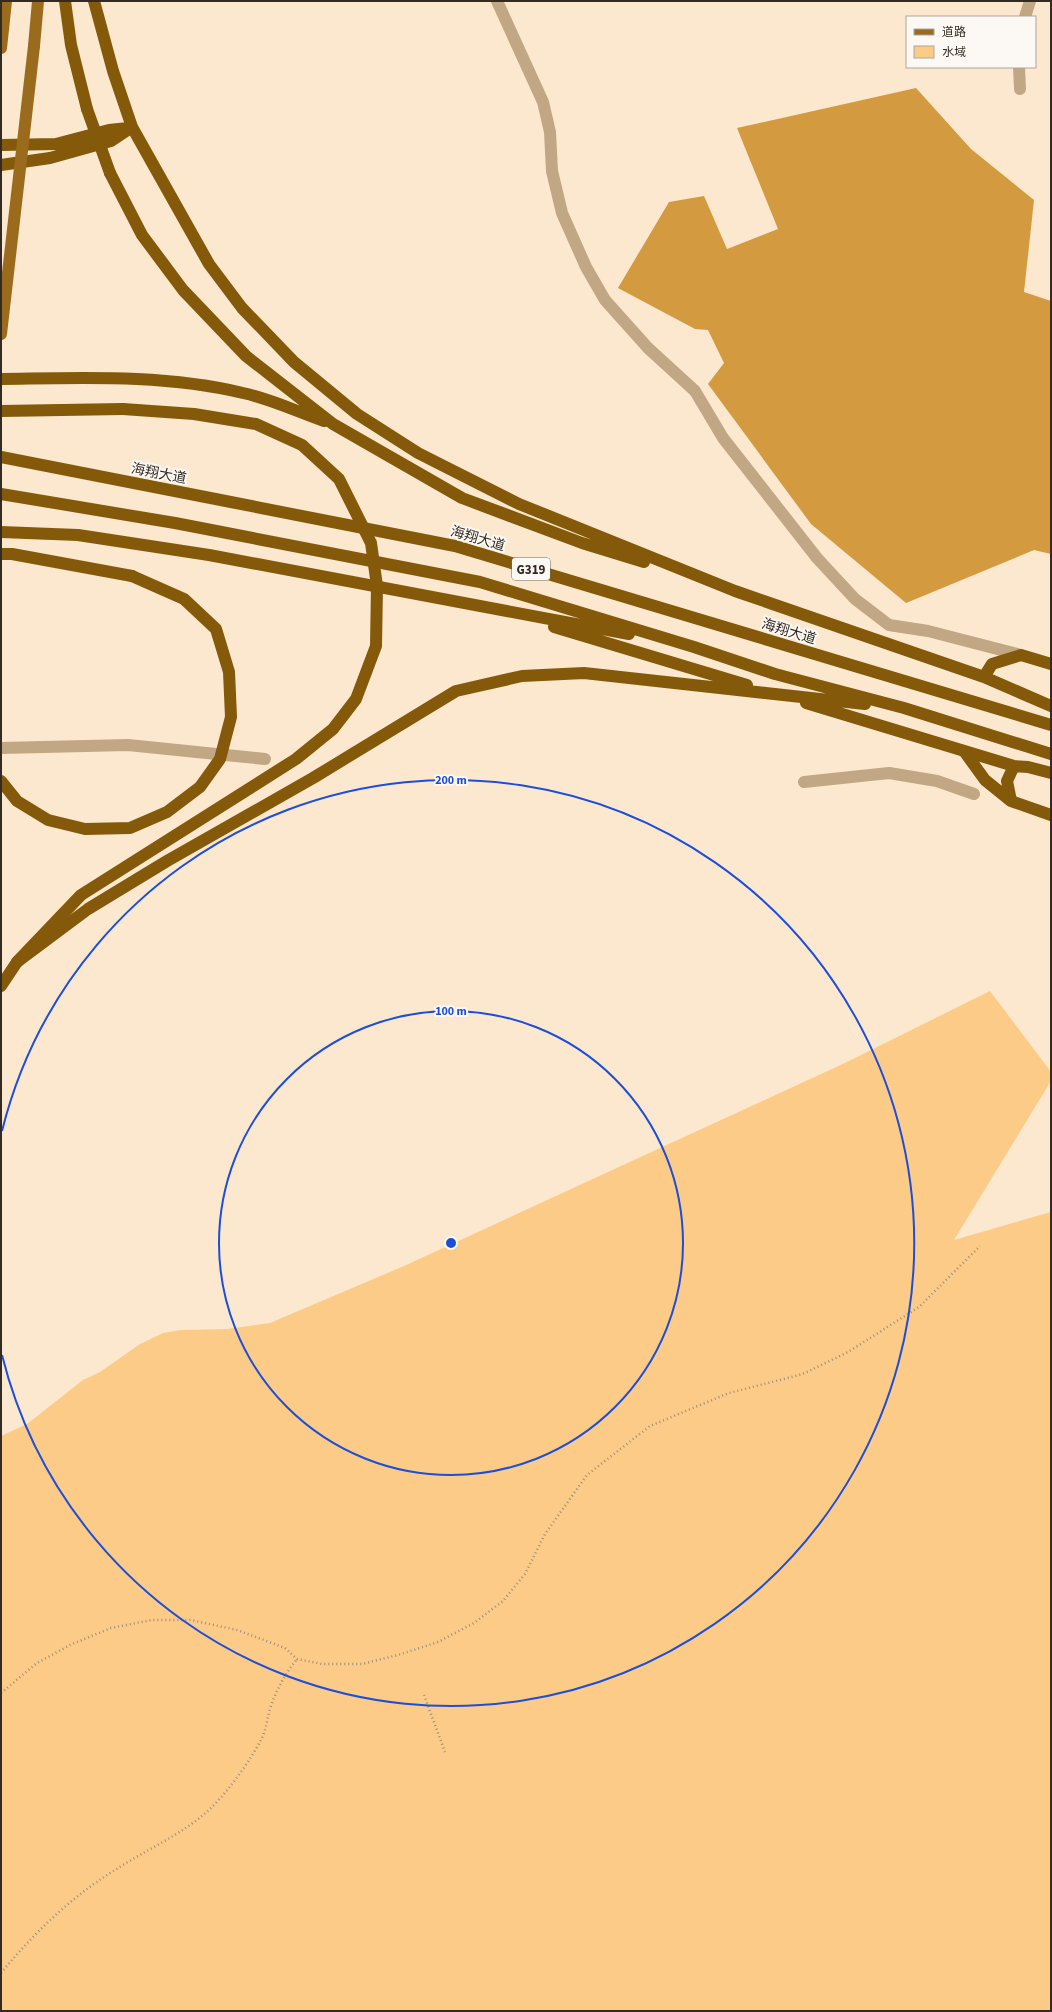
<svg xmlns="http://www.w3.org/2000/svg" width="1052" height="2012" font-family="'Source Sans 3','Noto Sans SC',sans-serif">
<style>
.forest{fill:#d49a3f}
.water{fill:#fccb87}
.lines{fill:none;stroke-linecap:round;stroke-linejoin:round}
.path{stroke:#9d8e7c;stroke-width:2.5;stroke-dasharray:1 3;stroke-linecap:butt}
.minor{stroke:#c1a783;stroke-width:12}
.major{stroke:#9a6b1d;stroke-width:12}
.highway{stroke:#84590a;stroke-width:12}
.major-bridge{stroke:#9a6b1d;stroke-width:12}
.highway-bridge{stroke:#84590a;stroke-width:12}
.ring{fill:none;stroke:#1d4ed8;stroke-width:2}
.labels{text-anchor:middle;stroke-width:4;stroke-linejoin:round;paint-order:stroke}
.shield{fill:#fcf8f3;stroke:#6f6861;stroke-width:1}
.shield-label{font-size:13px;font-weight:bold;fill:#332b22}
.street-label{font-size:14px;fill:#332b22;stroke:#fcf8f3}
.centre{fill:#1d4ed8;stroke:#fcf8f3;stroke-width:2}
.ring-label{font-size:12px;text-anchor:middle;font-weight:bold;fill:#1d4ed8;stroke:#fcf8f3;stroke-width:4;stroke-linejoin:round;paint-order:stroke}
</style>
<rect width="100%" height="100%" fill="#fce8ce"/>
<path class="forest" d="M916,88L971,149L1034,200L1024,292L1051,301V554L1034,550L906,603L811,524L708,384L724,363L708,330L695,329L618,288L669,202L704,196L727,249L778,229L737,128Z"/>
<path class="water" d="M990,991L1051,1072V1081L954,1240L1051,1212V2011H1V1436L27,1424L83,1380L100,1372L140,1344L163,1333L181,1330L227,1329L270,1323L404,1266L847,1062Z"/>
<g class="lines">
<path class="path" d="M1,1693L37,1663L70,1645L111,1628L152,1620H191L237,1630L285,1648L297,1659L322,1664H362L398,1655L438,1642L474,1623L503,1601L525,1574L545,1534L587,1475L650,1426L729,1393L803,1374L848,1352L919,1307L980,1246
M424,1695L445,1752
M1,1973C34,1933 71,1897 115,1870C147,1849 184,1834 212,1807C230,1789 250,1761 262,1738C266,1730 267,1719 270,1709C276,1690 285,1674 297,1659"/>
<path class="minor" d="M497,1L543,102L550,132L552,171L562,213L586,267L605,300L648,348L695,391L723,438L817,558L855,599L889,625L928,631L1021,655
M1025,17L1030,1
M1019,67L1020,89
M1,748L128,745L265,759
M804,782L889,773L937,781L974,794"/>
<path class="major" d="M34,46L38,1
M1,48L6,1"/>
<path class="highway" d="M65,1L71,45L87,109
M94,1L113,71L132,127L209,264L242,308L294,362L357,414L418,453L519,504L735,591L984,677L1051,706
M1,145L56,144L109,130L128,128
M1,165L50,158L111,141L132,127
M110,173L142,235L183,290L246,356L333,424L462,498L582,543L644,562
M1,379C82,378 164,374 243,393C271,399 298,412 324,421
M1,411L123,409
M1,457L455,546L1051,725
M1,494L175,523L480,582L694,647L775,674L904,708L1051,754
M1,532L78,535L209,555L629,634
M1,554H12L132,576
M554,627L747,685
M984,677L992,664L1021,655L1051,664
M806,703L1014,766L1028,767L1051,773
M964,751L985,780L1011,801
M1014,766L1007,781L1011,801L1051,815
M1,986L17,962L88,909L167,861L313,778L456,691L522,676L584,673L865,704"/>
<path class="major-bridge" d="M1,334L34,46"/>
<path class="highway-bridge" d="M87,109L110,173
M1,781L17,801L48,820L85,829L130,828L167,812L200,787L220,759L231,717L229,672L216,629L184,599L132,576
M17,962L81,895L296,759L333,729L356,699L376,646L377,586L371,543L339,479L302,445L256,424L194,414L123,409"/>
</g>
<g class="ring">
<circle cx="451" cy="1243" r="232"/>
<path d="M2 1131A463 463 0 1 1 2 1355"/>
</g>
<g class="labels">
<rect class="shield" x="512" y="558" width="38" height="22" rx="3"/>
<g class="shield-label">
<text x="531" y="574">G319</text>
</g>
<g class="street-label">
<text transform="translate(159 473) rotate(11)" y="5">海翔大道</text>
<text transform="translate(478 538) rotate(16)" y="5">海翔大道</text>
<text transform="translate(789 631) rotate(17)" y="5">海翔大道</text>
</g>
</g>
<circle cx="451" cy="1243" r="6" class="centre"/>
<g class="ring-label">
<text x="451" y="784">200 m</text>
<text x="451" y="1015">100 m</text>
</g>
<rect width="1052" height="2012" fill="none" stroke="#332b22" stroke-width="4"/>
<rect x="906" y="16" width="130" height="52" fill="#fcf8f3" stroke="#aca69f"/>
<rect x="914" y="29" width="20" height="6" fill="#9a6b1d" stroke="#aca69f"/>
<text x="942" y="36" font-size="12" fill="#332b22">道路</text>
<rect x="914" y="46" width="20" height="12" fill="#fccb87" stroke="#aca69f"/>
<text x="942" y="56" font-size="12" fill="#332b22">水域</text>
</svg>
